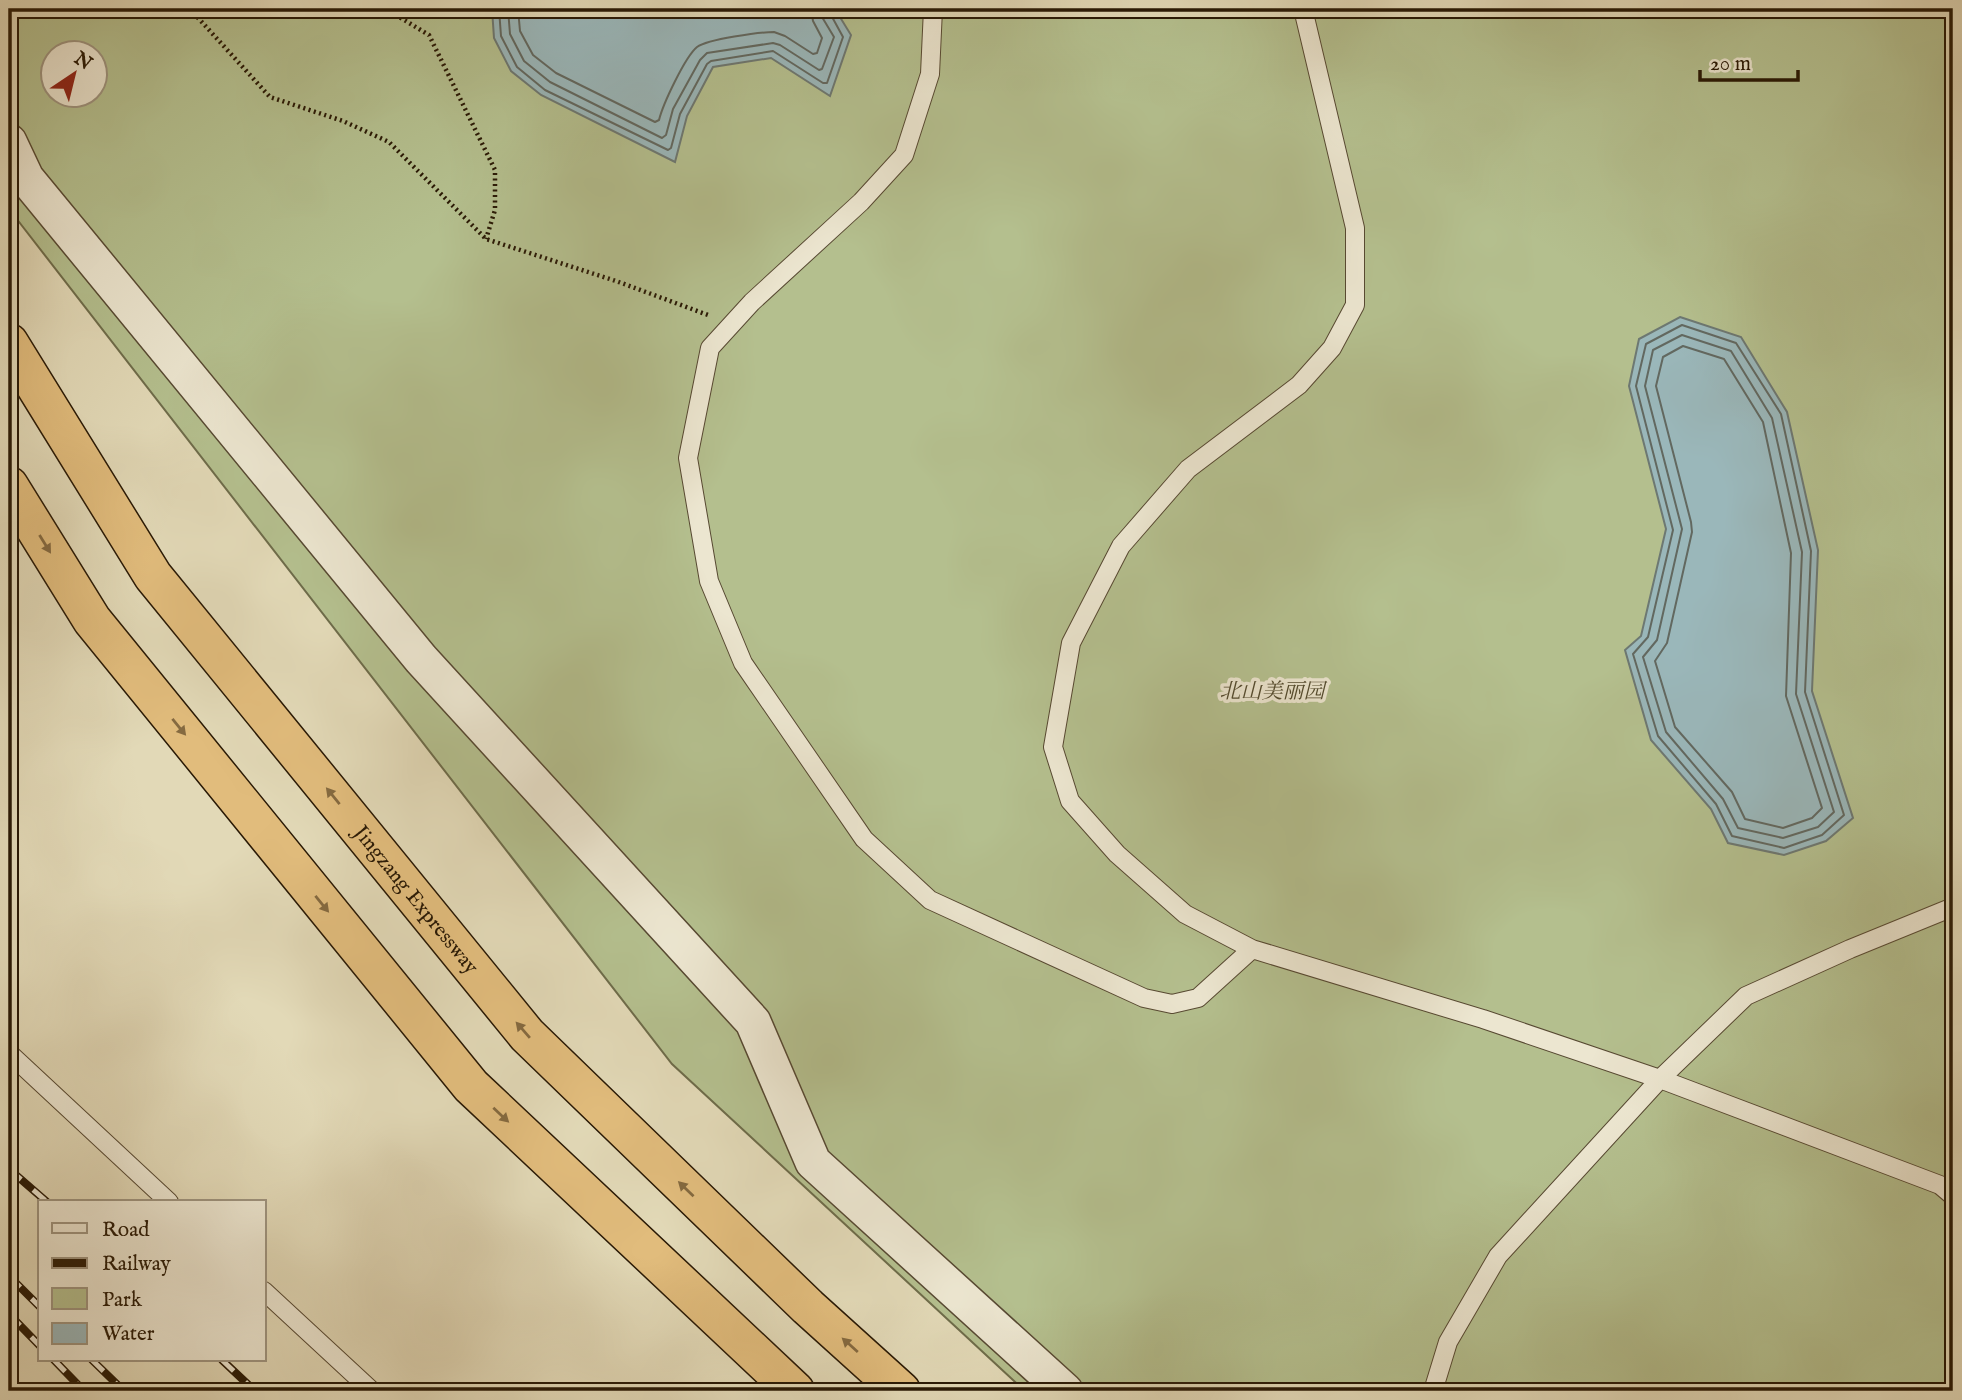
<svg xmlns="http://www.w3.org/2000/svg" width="1962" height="1400" font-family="'IM FELL English','Noto Serif SC',serif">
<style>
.green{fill:#b4bf8e;stroke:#6e6c4a;stroke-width:2;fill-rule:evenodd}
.water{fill:#9ab7ba;stroke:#6d7872;stroke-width:2}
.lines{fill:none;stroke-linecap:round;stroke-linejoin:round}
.shore{stroke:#626860;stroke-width:2}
.lane-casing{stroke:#574932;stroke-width:20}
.street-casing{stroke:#574932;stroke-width:38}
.highway-casing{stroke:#291905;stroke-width:41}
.path{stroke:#291905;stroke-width:4.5;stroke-dasharray:2 3.5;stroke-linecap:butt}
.lane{stroke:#ece6d0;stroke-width:18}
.street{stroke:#ece6d0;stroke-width:35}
.highway{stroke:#e1bc7c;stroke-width:38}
.rail-casing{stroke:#291905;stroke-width:8}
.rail{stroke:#ece6d0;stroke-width:5;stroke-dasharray:16;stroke-linecap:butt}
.oneway{fill:#856a40}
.labels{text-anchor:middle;stroke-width:7;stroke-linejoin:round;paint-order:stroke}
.park-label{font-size:21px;font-style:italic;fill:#534b2e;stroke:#ece6d0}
.street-label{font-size:21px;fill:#291905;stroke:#ece6d0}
</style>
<rect width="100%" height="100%" fill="#e2d9b7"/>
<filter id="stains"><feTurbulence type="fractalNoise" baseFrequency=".00286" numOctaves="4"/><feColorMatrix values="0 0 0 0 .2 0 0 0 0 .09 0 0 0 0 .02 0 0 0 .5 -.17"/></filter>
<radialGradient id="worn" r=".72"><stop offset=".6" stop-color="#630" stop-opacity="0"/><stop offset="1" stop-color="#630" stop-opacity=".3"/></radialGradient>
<path class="green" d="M9,9H1953V1391H1025L672,1064L9,209ZM52,52H94V94H52Z"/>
<path class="water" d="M492,9H835L851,35L830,96L771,58L713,67L687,116L675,162L541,95L511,71L494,38Z
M1680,317L1741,337L1787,412L1818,550L1812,691L1853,818L1826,841L1784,855L1728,843L1711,809L1651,740L1625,650L1641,636L1666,529L1629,386L1639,339Z"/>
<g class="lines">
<path class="shore" d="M499,9L501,36L517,67L545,90L668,150L671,148L680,114L707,64L711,61L773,51L823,83H827L843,37L831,15L830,9
M508,9L510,34L524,61L550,82L662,138L666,135L673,109L700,60L707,53L773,43L780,45L819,70L822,69L834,37L822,17L821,9
M518,9L520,31L533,55L556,73L655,122L659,120C663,104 685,57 697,47C708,39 760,32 774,32L785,36L813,54L817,53L822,38L813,21L811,9
M1682,325L1736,343L1781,414L1811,551L1805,692L1844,815L1822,835L1784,848L1732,836L1716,804L1658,736L1633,654L1648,637L1673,530L1636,386L1646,344Z
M1682,335L1731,351L1772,418L1802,552L1796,694L1834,812L1818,827L1783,838L1738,828L1723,799L1666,732L1643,657L1657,640L1682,529L1645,386L1653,350Z
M1683,346L1724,359L1763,422L1791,553L1786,696L1822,808L1812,818L1783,828L1745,819L1732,792L1675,727L1655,661L1667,643L1692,532L1691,522L1656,386L1663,357Z"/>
<g class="lane-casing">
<path id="lane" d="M933,9L930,74L904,155L861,202L752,302L710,348L688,458L709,581L743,663L864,839L930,900L1144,998L1172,1004L1198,998L1252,949
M1303,9L1355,228V305L1332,348L1299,385L1188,469L1121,546L1071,643L1053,747L1070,801L1117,854L1185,914L1252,949L1483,1019L1660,1079L1940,1185L1953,1196
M9,1053L169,1202
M264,1291L372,1391
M1433,1391L1448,1342L1498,1256L1660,1079L1746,996L1850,949L1953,907"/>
</g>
<g class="street-casing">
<path id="street" d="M9,142L26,178L421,659L753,1022L813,1162L1065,1391"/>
</g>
<g class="highway-casing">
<g id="highway">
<path id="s1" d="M9,343L153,576L527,1035L808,1307L901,1391"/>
<path d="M9,486L92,620L471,1086L795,1391"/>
</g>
</g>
<path class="path" d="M190,9L270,97L343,121L389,142L486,239L616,281L708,315
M386,9L429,35L495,170V210L486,239"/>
<use href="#lane" class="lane"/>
<use href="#street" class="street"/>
<use href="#highway" class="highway"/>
<g class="rail-casing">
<path id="rail" d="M9,1169L47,1202
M9,1276L40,1307
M9,1314L40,1346
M54,1360L84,1391
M92,1360L124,1391
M222,1360L255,1391"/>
</g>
<use href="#rail" class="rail"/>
</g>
<defs><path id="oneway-solid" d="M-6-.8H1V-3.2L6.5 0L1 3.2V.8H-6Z" transform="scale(1.75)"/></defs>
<g class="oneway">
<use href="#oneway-solid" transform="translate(45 544) rotate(58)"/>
<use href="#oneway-solid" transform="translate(179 727) rotate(51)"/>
<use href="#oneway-solid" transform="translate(333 796) rotate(-129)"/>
<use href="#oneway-solid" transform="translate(322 904) rotate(51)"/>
<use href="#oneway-solid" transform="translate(523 1030) rotate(-131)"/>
<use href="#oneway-solid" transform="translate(501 1115) rotate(43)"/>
<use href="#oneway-solid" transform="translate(686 1189) rotate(-136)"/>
<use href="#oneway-solid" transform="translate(850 1345) rotate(-138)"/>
</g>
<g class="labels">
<g class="park-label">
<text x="1272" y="698">北山美丽园</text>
</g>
<g class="street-label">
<text dy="7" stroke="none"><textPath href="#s1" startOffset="691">Jingzang Expressway</textPath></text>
</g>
</g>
<rect width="1962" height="1400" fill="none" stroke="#e2d9b7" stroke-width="35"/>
<rect x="10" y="10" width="1941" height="1379" fill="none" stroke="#291905" stroke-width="3.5"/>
<rect x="18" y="18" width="1927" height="1365" fill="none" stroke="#291905" stroke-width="2"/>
<rect x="38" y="1200" width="228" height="161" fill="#ece6d0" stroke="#9e947f" stroke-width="2"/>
<rect x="52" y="1223" width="35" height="10" fill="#ece6d0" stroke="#9e947f" stroke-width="2"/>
<text x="102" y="1236" font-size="21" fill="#291905">Road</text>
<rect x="52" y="1258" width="35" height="10" fill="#291905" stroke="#9e947f" stroke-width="2"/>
<text x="102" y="1270" font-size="21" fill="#291905">Railway</text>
<rect x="52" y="1288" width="35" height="21" fill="#b4bf8e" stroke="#9e947f" stroke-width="2"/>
<text x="102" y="1306" font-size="21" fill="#291905">Park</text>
<rect x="52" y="1323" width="35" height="21" fill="#9ab7ba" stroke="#9e947f" stroke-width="2"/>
<text x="102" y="1340" font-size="21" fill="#291905">Water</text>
<g transform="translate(74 74) rotate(35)"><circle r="33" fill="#ece6d0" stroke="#9e947f" stroke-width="2"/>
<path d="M0-5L12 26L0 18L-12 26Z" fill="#8f2418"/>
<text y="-10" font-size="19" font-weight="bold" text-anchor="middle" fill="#291905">N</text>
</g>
<path d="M1700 70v10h98v-10" fill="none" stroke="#291905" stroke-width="3.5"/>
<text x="1710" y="70" font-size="21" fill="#291905" stroke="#ece6d0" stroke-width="5" paint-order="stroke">20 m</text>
<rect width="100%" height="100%" filter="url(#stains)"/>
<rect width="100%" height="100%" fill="url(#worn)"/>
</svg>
